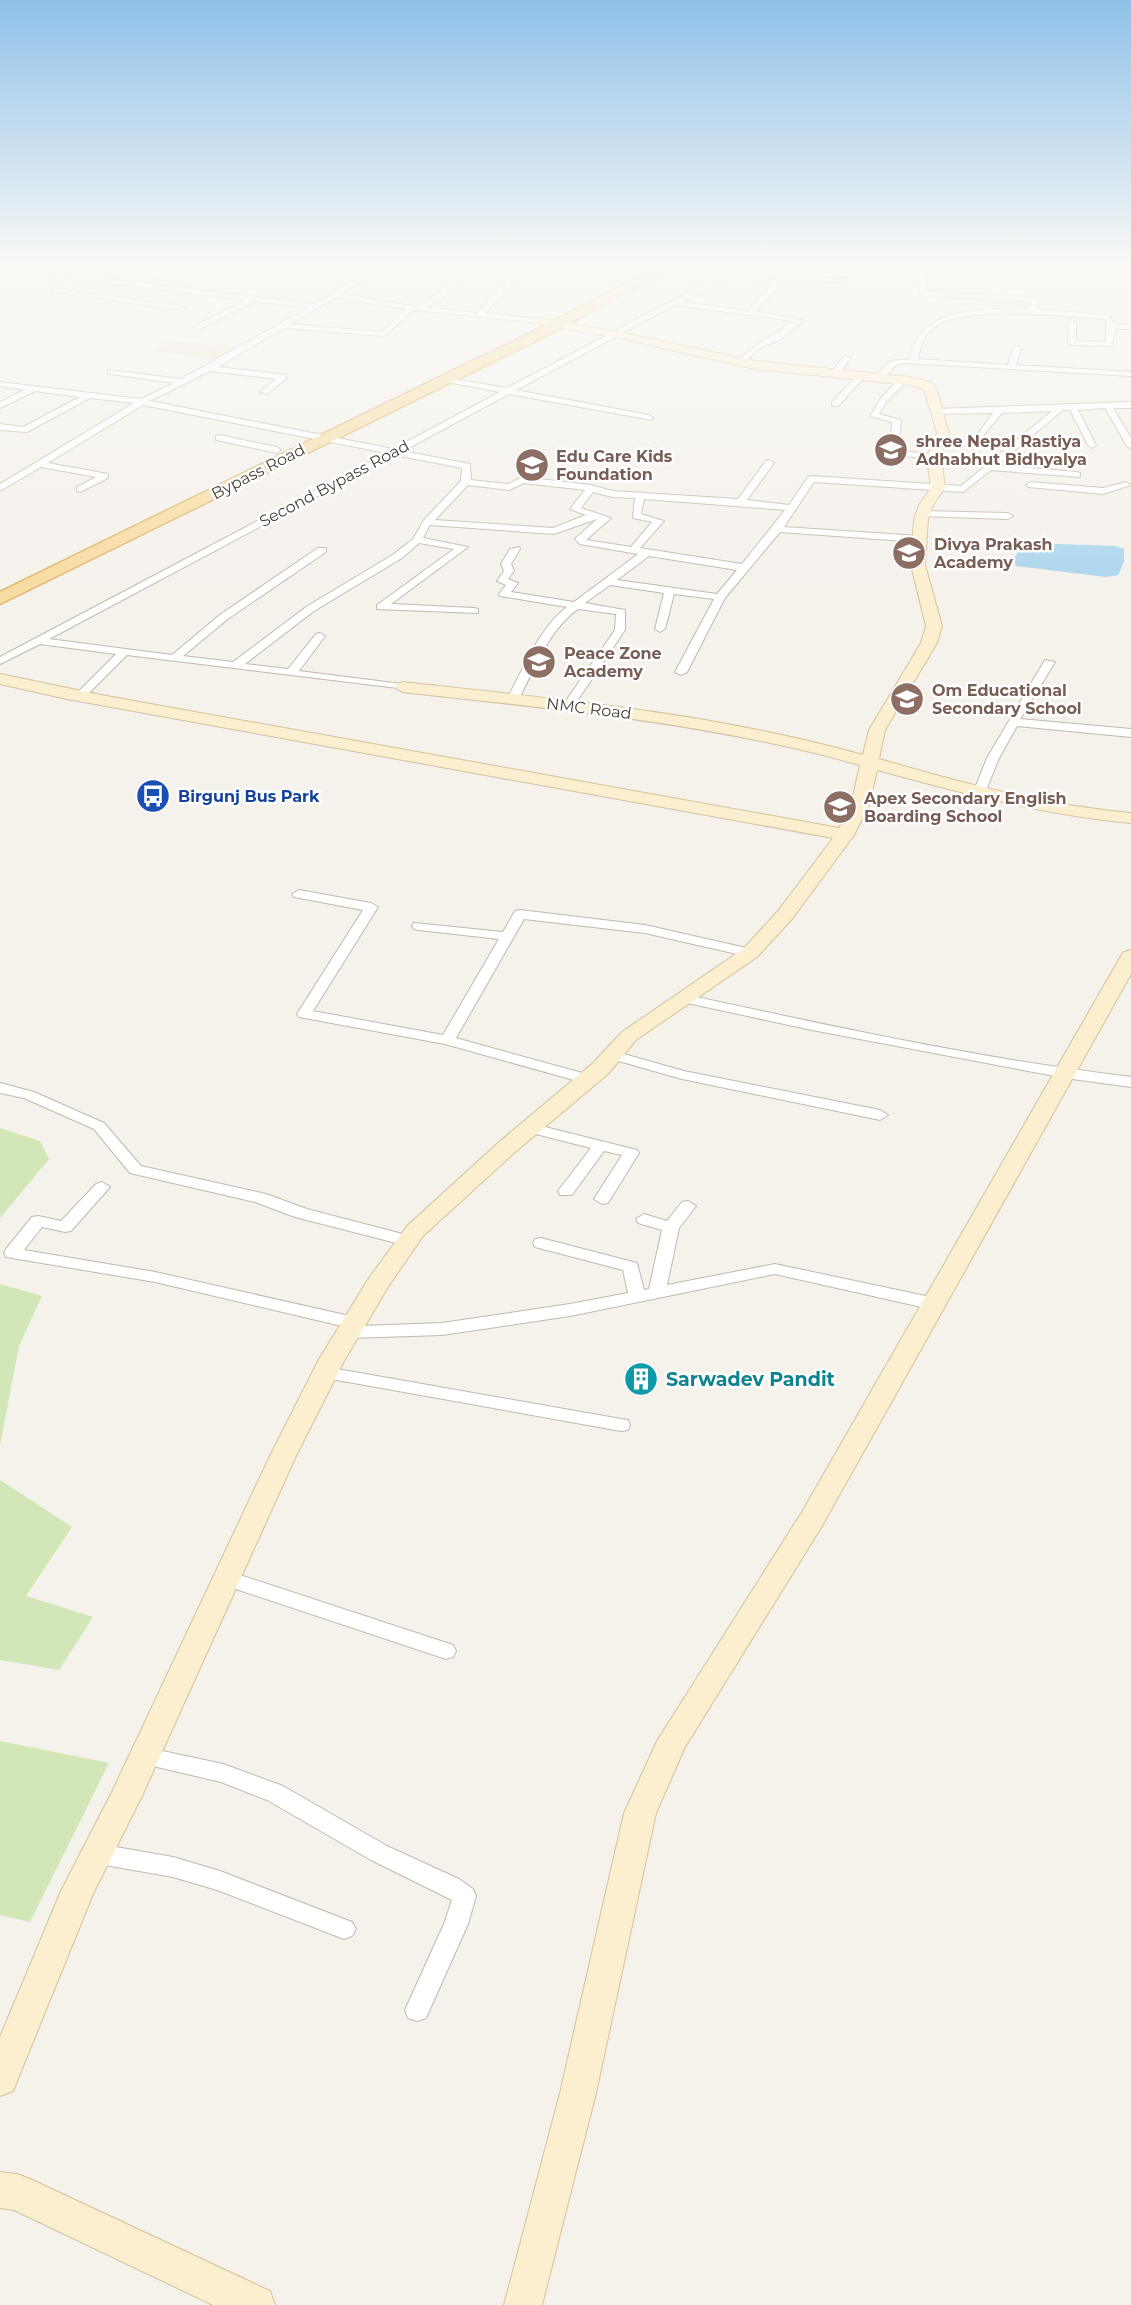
<svg xmlns="http://www.w3.org/2000/svg" width="1131" height="2305" font-family="Montserrat,sans-serif">
<style>
.education{fill:#ede5d6}
.green{fill:#d3e6b7}
.water{fill:#acd5ed}
.lines{fill:none;stroke-linecap:round;stroke-linejoin:round}
.street-casing{stroke:#c0b9ae;stroke-width:2}
.secondary-casing{stroke:#d1c29e;stroke-width:2}
.primary-casing{stroke:#ddb871;stroke-width:3}
.street{fill:#fff;fill-rule:evenodd}
.secondary{fill:#fcefcf;fill-rule:evenodd}
.primary{fill:#f8dba1;fill-rule:evenodd}
.labels{text-anchor:middle;stroke-width:5;stroke-linejoin:round;paint-order:stroke}
.far-education-label{font-size:16px;font-weight:bold;fill:#785e54;stroke:#fff;text-anchor:start}
.far-street-label{font-size:16px;fill:#494239;stroke:#fff}
.far-transit-label{font-size:16px;font-weight:bold;fill:#164399;stroke:#fff;text-anchor:start}
.culture-label{font-size:19px;font-weight:bold;fill:#0d838f;stroke:#fff;text-anchor:start}
</style>
<rect width="100%" height="100%" fill="#f5f1eb"/>
<path class="education" d="M169,340L240,348L220,360L154,351Z"/>
<path class="green" d="M0,1128L40,1141L49,1159L0,1218Z
M0,1284L42,1296L19,1346L0,1445Z
M0,1480L72,1527L26,1596L93,1617L59,1670L0,1660Z
M0,1741L109,1763L30,1922L0,1915Z"/>
<path class="water" d="M1057,544L1116,546L1124,549V562L1118,575L1106,577L1016,566L1014,559L1019,549Z"/>
<g class="lines">
<g class="street-casing">
<path id="street" d="M0,267L133,282L153,273L156,269L152,267H164L159,277L143,283L314,304L376,267H385L341,294L419,307L435,295L461,272L464,276L441,299L427,307L477,313L509,278H515V282L485,313L537,319L540,323L413,310L384,336L283,328L218,367L286,375V379L267,394L260,392L276,379L210,371L150,401L393,449L500,392L442,381V377L507,388L736,267H745L682,302L748,311L771,286L758,282L761,278L775,280L779,286L756,312L804,320L779,340L760,348L742,364L738,362C754,343 773,336 793,321L675,305L516,390L649,415L653,418L652,420L509,394L403,451L470,464L471,480L508,484L523,477L591,485L613,491L738,499L766,461L769,460L774,463L747,500L789,505L808,477L811,476L961,486L1052,411L1002,413L981,438L977,435L993,413L932,414L931,412L935,409L1131,402V408H1113L1131,438V449L1127,446L1105,408L1078,410L1096,445L1092,448L1088,445L1070,410H1063L997,465L1077,472L1080,473V477L991,470L963,492L814,482L784,527L919,536L924,539L919,542L780,532L725,598L687,672L681,675L675,672L714,599L674,594L665,629L660,632L655,629L664,593L610,585L585,603L625,610V630L573,707L569,708L563,705L615,630L616,614L578,609C549,630 535,667 519,699L509,701L507,699C524,668 539,628 567,607L500,596L499,594L506,585L497,581L504,571L501,564L510,549L519,547L520,549L511,564L514,571L508,579L518,583L511,592L574,602L638,554L580,544L575,539L577,537L597,519L554,534L430,525L423,538L468,547L391,604L474,608L478,609V613L377,609V605L454,549L419,543L402,558L314,611L245,664L288,669L316,634L320,633L325,636L299,671L402,684L408,687L406,689L127,655L85,697H77V693L116,654L40,644L0,664V657L386,453L143,405L48,463L108,474V478L80,492L77,491V487L96,477L41,467L0,491V484L134,403L90,398L27,432L0,430V424L23,427L80,397L35,391L0,408V402L24,390L0,386V382L141,399L174,383L111,374H108V370L181,379L308,308L255,301L196,331L193,327L246,300L0,270ZM335,298L406,309L382,332L290,324ZM395,455L462,468L461,481L424,520L413,539L394,554L306,607L233,662L183,656L229,618L326,552V548H318L221,614L172,655L49,639ZM524,483L585,490L570,509L586,515L553,528L435,520L468,485L509,490ZM593,492L612,497L635,498L633,518L652,522L631,547L586,540L611,518L581,508ZM644,499L785,510L742,564L640,548L664,521L641,514ZM649,556L737,570L717,594L617,580Z
M918,267H926L927,291L1032,297L1039,301L1037,309L1108,315L1114,324L1131,325V329H1115L1112,346L1072,345L1068,343L1069,320L1076,322V341L1105,342L1107,326L1105,319C1066,316 966,305 935,327C923,335 921,347 918,359L1008,365L1013,348L1017,346L1021,348L1016,365L1131,372V376L904,363L896,365L882,380H876V376L890,361L910,359C921,304 984,310 1029,308L1031,302L920,295Z
M982,267L1131,271V275L985,269Z
M799,270L848,272L852,274L848,276H799L848,279L845,283L792,281L791,275Z
M54,288L181,306L185,308L181,310L51,292Z
M844,356L851,358L837,376H831L830,374Z
M858,375L865,377L838,406H832V402Z
M900,379L907,381L887,401L879,414L901,420L898,451L934,454L939,457L937,459L890,455L892,422L870,416L881,398Z
M219,435L277,447L281,450L277,453L216,440V436Z
M1031,482L1103,488L1126,482L1131,485L1103,494L1028,487L1026,485Z
M923,511L1008,513L1013,516L1008,519L920,516L918,514Z
M1045,660L1055,662L1020,719L1131,729V737L1017,726L999,758L985,793L983,796H975L973,793L987,758Z
M299,890L371,903L378,907L313,1011L443,1035L499,939L419,930L414,929L412,926L414,923L503,932L515,911L520,910L645,925L755,950L757,953L750,957L645,933L524,919L456,1038L593,1076L596,1079L593,1082L588,1084L445,1044L299,1017L297,1014L363,910L294,897L292,894Z
M683,994C831,1026 980,1059 1131,1077V1087L1065,1078L812,1030L678,1001L676,998Z
M613,1051L684,1071L880,1110L888,1115L880,1120L682,1079L608,1058L606,1055L608,1052Z
M0,1083L34,1092L104,1123L141,1166L266,1194L307,1209L414,1237L416,1241L408,1246L295,1217L255,1202L130,1173L94,1129L24,1098L0,1093Z
M529,1123L637,1150L639,1153L608,1203L602,1204L594,1199L622,1155L604,1151L572,1195H560L558,1191L591,1148L524,1131L521,1128L524,1125Z
M102,1182L110,1187L71,1231L65,1232L42,1227L24,1250L155,1272L354,1317L360,1319L363,1323L361,1326L442,1323L570,1304L628,1293L623,1270L535,1247L533,1243L535,1239L541,1238L637,1263L644,1290L649,1289L662,1230L638,1223L636,1219L644,1214L667,1221L682,1202L688,1201L696,1206L679,1228L667,1285L775,1264L935,1298L944,1304L935,1310L775,1274L570,1316L442,1335L349,1338L343,1336L340,1332L346,1327L155,1282L6,1257L4,1253L6,1249L32,1217L38,1216L61,1221L96,1184Z
M326,1367L621,1419L628,1420L630,1425L628,1430L621,1431L320,1377L317,1373L320,1369Z
M228,1571L453,1645L456,1651L453,1657L446,1659L221,1584L218,1579L221,1574Z
M144,1747L223,1764L283,1786L387,1846L459,1879L473,1889L476,1896L468,1924L426,2018L417,2021L408,2018L405,2010L444,1924L452,1900L371,1860L267,1800L221,1782L136,1762L133,1756L136,1750Z
M99,1844L173,1857L220,1871L352,1922L356,1929L352,1936L344,1939L217,1890L173,1877L99,1864L91,1861L88,1854L91,1847Z"/>
</g>
<g class="secondary-casing">
<path id="secondary" d="M537,318L614,331L755,361L909,377C916,379 926,380 932,383C939,388 945,423 949,433L941,457L945,488L933,505L928,519L925,565L942,626L937,643L885,730L879,759C962,783 1044,805 1131,813V823C1044,815 961,793 877,770L869,805L854,835L792,919L757,957L636,1040L609,1073L514,1153L423,1236L388,1287L344,1361L296,1456L142,1796L93,1894L13,2091L0,2096V2037L61,1891L112,1792L270,1456L318,1361L369,1278L407,1226L498,1143L593,1063L622,1032L743,949L778,911L833,838L67,699L0,684V674L101,695L839,828L851,805L860,765C711,723 556,709 402,692L394,687L402,682C556,699 713,713 863,755L869,730L921,643L926,626L911,565L914,519L919,505L931,488L927,457L937,433L924,389L909,385L755,369L614,337L533,323V319Z
M1131,950V974L822,1526L685,1747L656,1813L596,2093L542,2305H504L560,2093L624,1813L657,1741L802,1512L1121,956L1124,952Z
M0,2172L17,2174L30,2179L270,2291L275,2305H213L14,2210L0,2208Z"/>
</g>
<g class="primary-casing">
<path id="primary" d="M657,267H673L556,331L0,604V592L546,325Z"/>
</g>
<use href="#street" class="street"/>
<use href="#secondary" class="secondary"/>
<use href="#primary" class="primary"/>
</g>
<linearGradient id="sky" x2="0" y2="1"><stop stop-color="#90c1ea"/><stop offset="0.45" stop-color="#faf9f6"/><stop offset="1" stop-color="#faf9f6" stop-opacity="0"/></linearGradient>
<rect width="1131" height="590" fill="url(#sky)"/>
<defs>
<g id="school-disc" transform="scale(1.75)"><circle r="9.5" fill="#8d6e63" stroke="#fff"/><path d="M0-5L7-2L0 1L-7-2ZM-4 1L0 2.5L4 1V4Q0 6-4 4Z" fill="#fff"/></g>
<g id="bus-disc" transform="scale(1.75)"><circle r="9.5" fill="#1a4fb4" stroke="#fff"/><path d="M-5-6H5V4H4V6H2V4H-2V6H-4V4H-5ZM-3.5-4V0h7V-4ZM-3.5 1.2v1.5H-2V1.2ZM2 1.2v1.5H3.5V1.2Z" fill="#fff"/></g>
<g id="building-disc" transform="scale(1.75)"><circle r="9.5" fill="#0f9aa8" stroke="#fff"/><path d="M-4-6H4V6H1V3H-1V6H-4ZM-2.5-4.3h1.7v1.8h-1.7ZM.8-4.3h1.7v1.8H.8ZM-2.5-1h1.7V.8h-1.7ZM.8-1h1.7V.8H.8Z" fill="#fff"/></g>
</defs>
<g fill-rule="evenodd">
<use href="#school-disc" x="891" y="450"/>
<use href="#school-disc" x="532" y="465"/>
<use href="#school-disc" x="909" y="553"/>
<use href="#school-disc" x="539" y="662"/>
<use href="#school-disc" x="907" y="699"/>
<use href="#bus-disc" x="153" y="796"/>
<use href="#school-disc" x="840" y="807"/>
<use href="#building-disc" x="641" y="1379"/>
</g>
<g class="labels">
<g class="far-education-label">
<text x="916" y="447">shree Nepal Rastiya<tspan x="916" dy="18">Adhabhut Bidhyalya</tspan></text>
<text x="556" y="462">Edu Care Kids<tspan x="556" dy="18">Foundation</tspan></text>
<text x="934" y="550">Divya Prakash<tspan x="934" dy="18">Academy</tspan></text>
<text x="564" y="659">Peace Zone<tspan x="564" dy="18">Academy</tspan></text>
<text x="932" y="696">Om Educational<tspan x="932" dy="18">Secondary School</tspan></text>
<text x="864" y="804">Apex Secondary English<tspan x="864" dy="18">Boarding School</tspan></text>
</g>
<g class="far-street-label">
<text transform="translate(258 471) rotate(-27)" y="6">Bypass Road</text>
<text transform="translate(334 483) rotate(-28)" y="6">Second Bypass Road</text>
<text transform="translate(589 708) rotate(7)" y="6">NMC Road</text>
</g>
<g class="far-transit-label">
<text x="178" y="802">Birgunj Bus Park</text>
</g>
<g class="culture-label">
<text x="666" y="1386">Sarwadev Pandit</text>
</g>
</g>
</svg>
